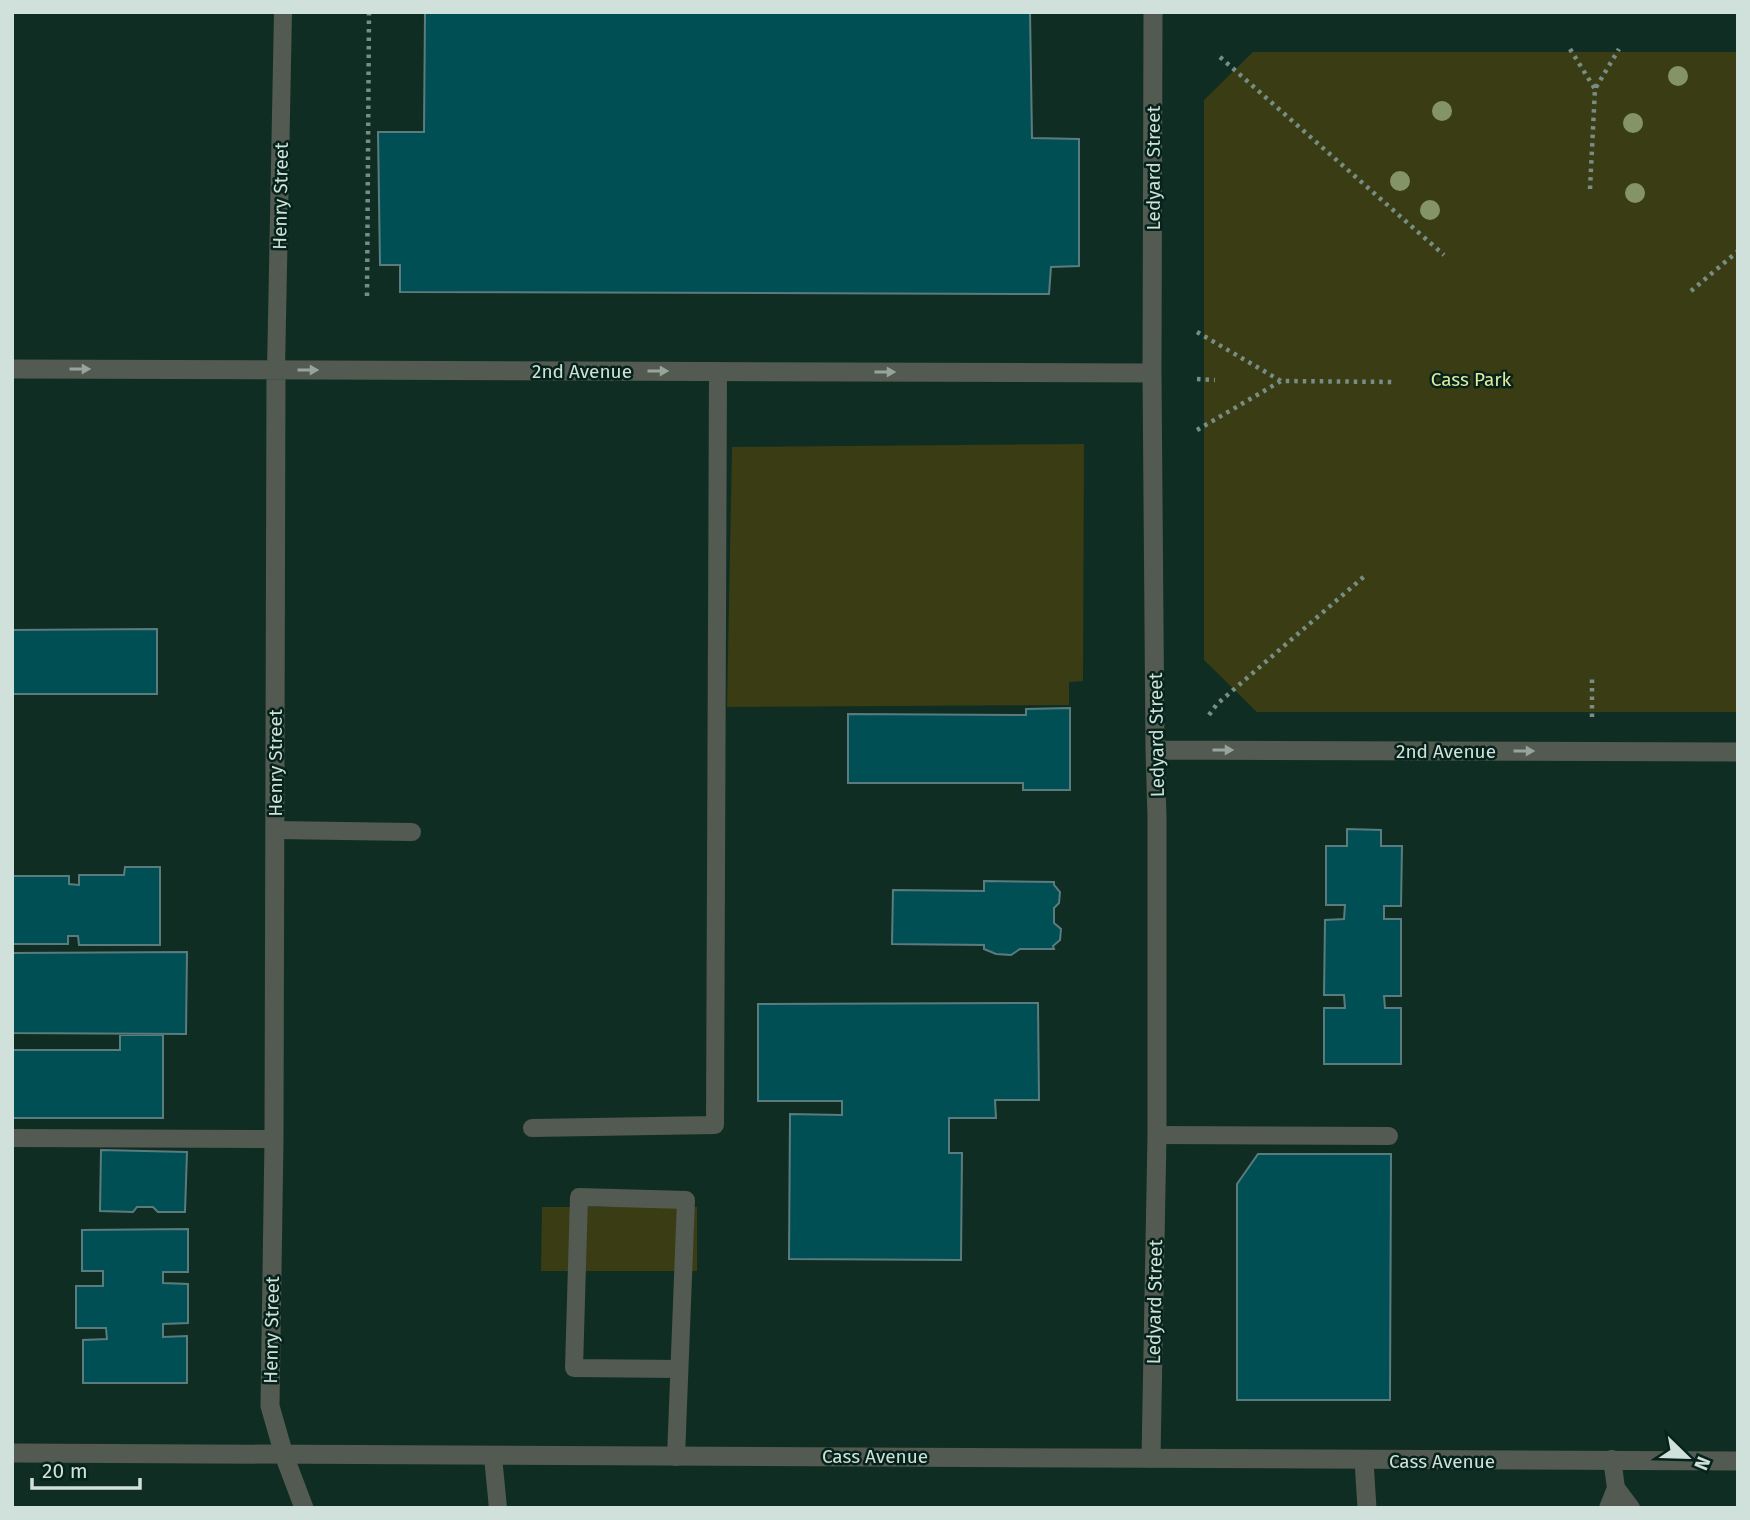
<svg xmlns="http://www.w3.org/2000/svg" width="1750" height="1520" font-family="'Fira Sans',sans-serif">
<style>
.green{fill:#3a3c13}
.building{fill:#004f54;stroke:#5b7c7e;stroke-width:2}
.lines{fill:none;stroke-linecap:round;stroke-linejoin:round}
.path{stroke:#778d86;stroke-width:4.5;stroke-dasharray:3.5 5;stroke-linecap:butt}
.service{stroke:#525a51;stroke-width:18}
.minor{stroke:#525a51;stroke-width:19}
.tertiary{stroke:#525a51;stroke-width:19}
.tree{fill:#849467}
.oneway{fill:#97a49c}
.labels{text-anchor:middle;stroke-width:5;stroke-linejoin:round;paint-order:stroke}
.street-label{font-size:19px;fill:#d0e0da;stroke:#06231b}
.park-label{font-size:19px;fill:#e2e89d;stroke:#06231b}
</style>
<rect width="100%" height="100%" fill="#102d24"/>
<path class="green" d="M1253,52H1738V712H1257L1204,660V100Z
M1084,444L1083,681L1069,682V705L727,707L732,447Z
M542,1207H697V1271H541Z"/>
<path class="building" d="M425,12H1030L1032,138L1079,139V266L1051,267L1049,294L400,292V265H380L378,132H424Z
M157,629V694H12V630Z
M1070,708V790H1023V783H848V714L1026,715V709Z
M1347,829L1381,830V846H1402L1401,906H1384V919H1401V996H1384L1385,1008H1401V1064H1324V1008H1345L1344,995H1324L1325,920L1344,919L1345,905H1326V846H1347Z
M125,867H160V945H79L78,936H68V944H12V876H69V884L79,885V875H124Z
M984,881L1054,882V885L1060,892L1059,903L1054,908V923L1061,929L1060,940L1053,946L1054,949H1020L1011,955L996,954L984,949V945L892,944L893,890L984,891Z
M187,952L186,1034L12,1033V953Z
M1038,1003L1039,1100H995L996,1118H949V1153H962L961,1260L789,1259L790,1114L842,1115V1101H758V1004Z
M120,1035H163V1118H12V1050H120Z
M101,1150L187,1152L185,1212H158L153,1207H137L133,1212L100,1211Z
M1258,1154H1391L1390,1400H1237V1184Z
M188,1229V1272H163V1283L188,1284V1323L163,1324V1337L187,1336V1383H83V1340L107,1339L106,1328H76V1286H103V1271H82V1230Z"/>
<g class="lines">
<path class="path" d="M1570,49L1595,89
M1220,57L1444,255
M1590,189L1595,89L1619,49
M1691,291L1738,251
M367,296L369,12
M1197,332L1281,381L1394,382
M1197,379L1215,380
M1197,430L1281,381
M1209,715L1217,704L1367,574
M1592,717V677"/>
<path class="service" d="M276,370L283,12
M275,830L412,832
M532,1128L715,1125L718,371
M1157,1135L1389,1136
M12,1138L274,1139
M493,1457L498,1508
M676,1457L686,1200L579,1197L574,1368L679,1369
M1612,1459L1616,1488L1631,1508
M1608,1508L1616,1488"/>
<path class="minor" d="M12,369L1152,373
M276,370L274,1139L270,1406L284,1455L304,1508
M1155,750L1738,752
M1151,1458L1157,1135V817L1155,750L1152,373L1153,12
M1364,1461L1367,1508"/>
<path class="tertiary" d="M12,1453L1738,1461"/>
</g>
<g class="tree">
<circle cx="1678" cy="76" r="10"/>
<circle cx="1442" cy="111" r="10"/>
<circle cx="1633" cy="123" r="10"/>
<circle cx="1400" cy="181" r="10"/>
<circle cx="1635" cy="193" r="10"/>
<circle cx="1430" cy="210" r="10"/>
</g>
<defs><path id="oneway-solid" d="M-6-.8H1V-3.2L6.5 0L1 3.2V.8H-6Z" transform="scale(1.75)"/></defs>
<g class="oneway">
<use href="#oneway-solid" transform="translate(80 369)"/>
<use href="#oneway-solid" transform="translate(308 370)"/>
<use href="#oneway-solid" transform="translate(658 371)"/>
<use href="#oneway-solid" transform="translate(885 372)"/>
<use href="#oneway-solid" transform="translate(1223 750)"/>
<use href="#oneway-solid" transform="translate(1524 751)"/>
</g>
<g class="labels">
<g class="street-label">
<text transform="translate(1153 168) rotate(-90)" y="7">Ledyard Street</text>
<text transform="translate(280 196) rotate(-89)" y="7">Henry Street</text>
<text x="582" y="378">2nd Avenue</text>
<text transform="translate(1156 735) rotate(-91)" y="7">Ledyard Street</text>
<text x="1446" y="758">2nd Avenue</text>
<text transform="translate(275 763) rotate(-90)" y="7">Henry Street</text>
<text transform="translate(1154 1302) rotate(-89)" y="7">Ledyard Street</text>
<text transform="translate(271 1330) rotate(-89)" y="7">Henry Street</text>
<text x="875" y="1463">Cass Avenue</text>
<text x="1442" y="1468">Cass Avenue</text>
</g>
<g class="park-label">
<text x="1471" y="386">Cass Park</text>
</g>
</g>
<rect width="1750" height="1520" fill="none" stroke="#d0e0da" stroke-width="28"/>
<g transform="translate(1687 1457) rotate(113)" stroke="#06231b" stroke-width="5" paint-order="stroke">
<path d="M0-5L12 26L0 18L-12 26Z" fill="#d0e0da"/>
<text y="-10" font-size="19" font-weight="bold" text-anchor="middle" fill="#d0e0da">N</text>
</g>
<path d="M32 1478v10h108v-10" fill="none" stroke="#d0e0da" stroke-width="3.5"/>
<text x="42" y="1478" font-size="21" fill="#d0e0da" stroke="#06231b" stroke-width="5" paint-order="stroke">20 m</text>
</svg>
